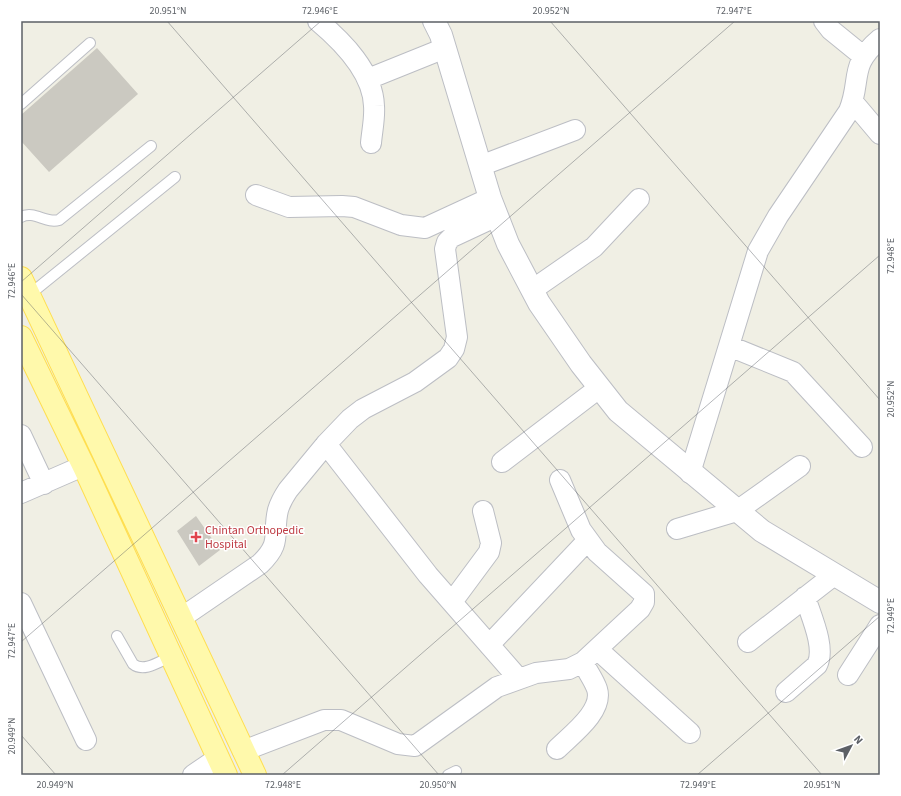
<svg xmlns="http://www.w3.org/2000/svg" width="901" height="796" font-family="'Source Sans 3',sans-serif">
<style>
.building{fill:#cbc9c1}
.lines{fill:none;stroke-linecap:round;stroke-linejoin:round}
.service-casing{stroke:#bcbec4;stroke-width:12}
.minor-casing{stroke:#bcbec4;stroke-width:22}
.tertiary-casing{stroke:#bcbec4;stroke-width:24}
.primary-casing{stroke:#ffde4f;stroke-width:24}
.service{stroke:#fff;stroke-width:10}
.minor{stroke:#fff;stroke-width:20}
.tertiary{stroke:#fff;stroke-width:22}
.primary{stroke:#fff9ab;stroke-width:22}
.ticks{fill:none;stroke:#5c6066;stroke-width:1;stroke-opacity:0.45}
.health-dot{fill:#e0444e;stroke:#fff;stroke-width:1.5}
.labels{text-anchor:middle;stroke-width:3;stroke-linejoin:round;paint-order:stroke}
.health-label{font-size:12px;fill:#be3a42;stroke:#fff;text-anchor:start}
.neatline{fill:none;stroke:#5c6066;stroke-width:1.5}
.ticks-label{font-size:10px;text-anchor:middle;fill:#5c6066}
</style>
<rect width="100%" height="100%" fill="#f0efe4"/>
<path class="building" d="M97,48L138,94L49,172L21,141V115Z
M196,516L220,550L199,566L177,531Z"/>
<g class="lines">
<g class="service-casing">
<path id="service" d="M21,104L90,43
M21,217C34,210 46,224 59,220L151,146
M29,295L175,177
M117,636L133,664C144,673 160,661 172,656
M448,775L456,771"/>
</g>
<g class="minor-casing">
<path id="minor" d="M318,21C343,42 373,72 374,106C375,118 372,131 371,143
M824,21L831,30L863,56
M368,79L445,48
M853,102L880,134
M480,166L575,130
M256,195L289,207L342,206L354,207L401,225L425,228L490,198
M532,290L594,247L639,199
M729,346L793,372L862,447
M21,435L44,484
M326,444L428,575L519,679
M502,462L599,388
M690,473L758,251L778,216L849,111C862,79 848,66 880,39
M21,493L83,466
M677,529L737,511L800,466
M452,602L489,552L491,543L483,511
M21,603L86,740
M181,618L260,564C283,542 272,535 278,510C280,503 284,496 288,490L326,444L350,419L363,409L415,382L448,358L454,349L457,337L445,249L447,242L452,237L497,216
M748,642L834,575
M489,645L588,540
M597,649L690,733
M848,675L880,625
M786,692L817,665C826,648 811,616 805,597
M557,749C571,735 604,711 597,689C594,680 587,671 583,662
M243,751L324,720H341L398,744L415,746L497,687L536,673L569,669L583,662L640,609L644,602V594L597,552L581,530L560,480
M193,775L218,758"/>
</g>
<g class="tertiary-casing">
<path id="tertiary" d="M434,21L441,35L490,198L508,244L539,303L581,364L618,411L762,531L880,602"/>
</g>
<g class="primary-casing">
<path id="primary" d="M21,278L255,775
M21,337L85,469L226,775"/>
</g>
<use href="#service" class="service"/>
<use href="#minor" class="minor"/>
<use href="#tertiary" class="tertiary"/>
<use href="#primary" class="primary"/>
</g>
<path class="ticks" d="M167,21L822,775M550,21L880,400M21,282L321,21M21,294L439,775M21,642L735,21M21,735L56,775M282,775L880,255M697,775L880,616"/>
<path class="health-dot" d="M194 531h4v4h4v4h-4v4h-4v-4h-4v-4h4z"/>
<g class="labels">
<g class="health-label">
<text x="205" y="534">Chintan Orthopedic<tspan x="205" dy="14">Hospital</tspan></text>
</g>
</g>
<rect width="901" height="796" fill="none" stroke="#ffffff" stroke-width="44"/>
<g transform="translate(851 746) rotate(49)" stroke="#ffffff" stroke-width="3" paint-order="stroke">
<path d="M0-3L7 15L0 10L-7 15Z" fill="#5c6066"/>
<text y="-6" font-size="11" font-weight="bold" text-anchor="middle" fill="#5c6066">N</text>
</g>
<rect x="22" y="22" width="857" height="752" class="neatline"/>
<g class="ticks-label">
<text x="168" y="14">20.951°N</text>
<text x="320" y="14">72.946°E</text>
<text x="551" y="14">20.952°N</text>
<text x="734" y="14">72.947°E</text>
<text transform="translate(890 256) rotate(-90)" y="4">72.948°E</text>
<text transform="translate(11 281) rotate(-90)" y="4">72.946°E</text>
<text transform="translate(890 399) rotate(-90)" y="4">20.952°N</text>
<text transform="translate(890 616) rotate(-90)" y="4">72.949°E</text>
<text transform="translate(11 641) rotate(-90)" y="4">72.947°E</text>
<text transform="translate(11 736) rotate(-90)" y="4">20.949°N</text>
<text x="55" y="788">20.949°N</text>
<text x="283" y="788">72.948°E</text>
<text x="438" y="788">20.950°N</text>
<text x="698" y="788">72.949°E</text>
<text x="822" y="788">20.951°N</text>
</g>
</svg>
